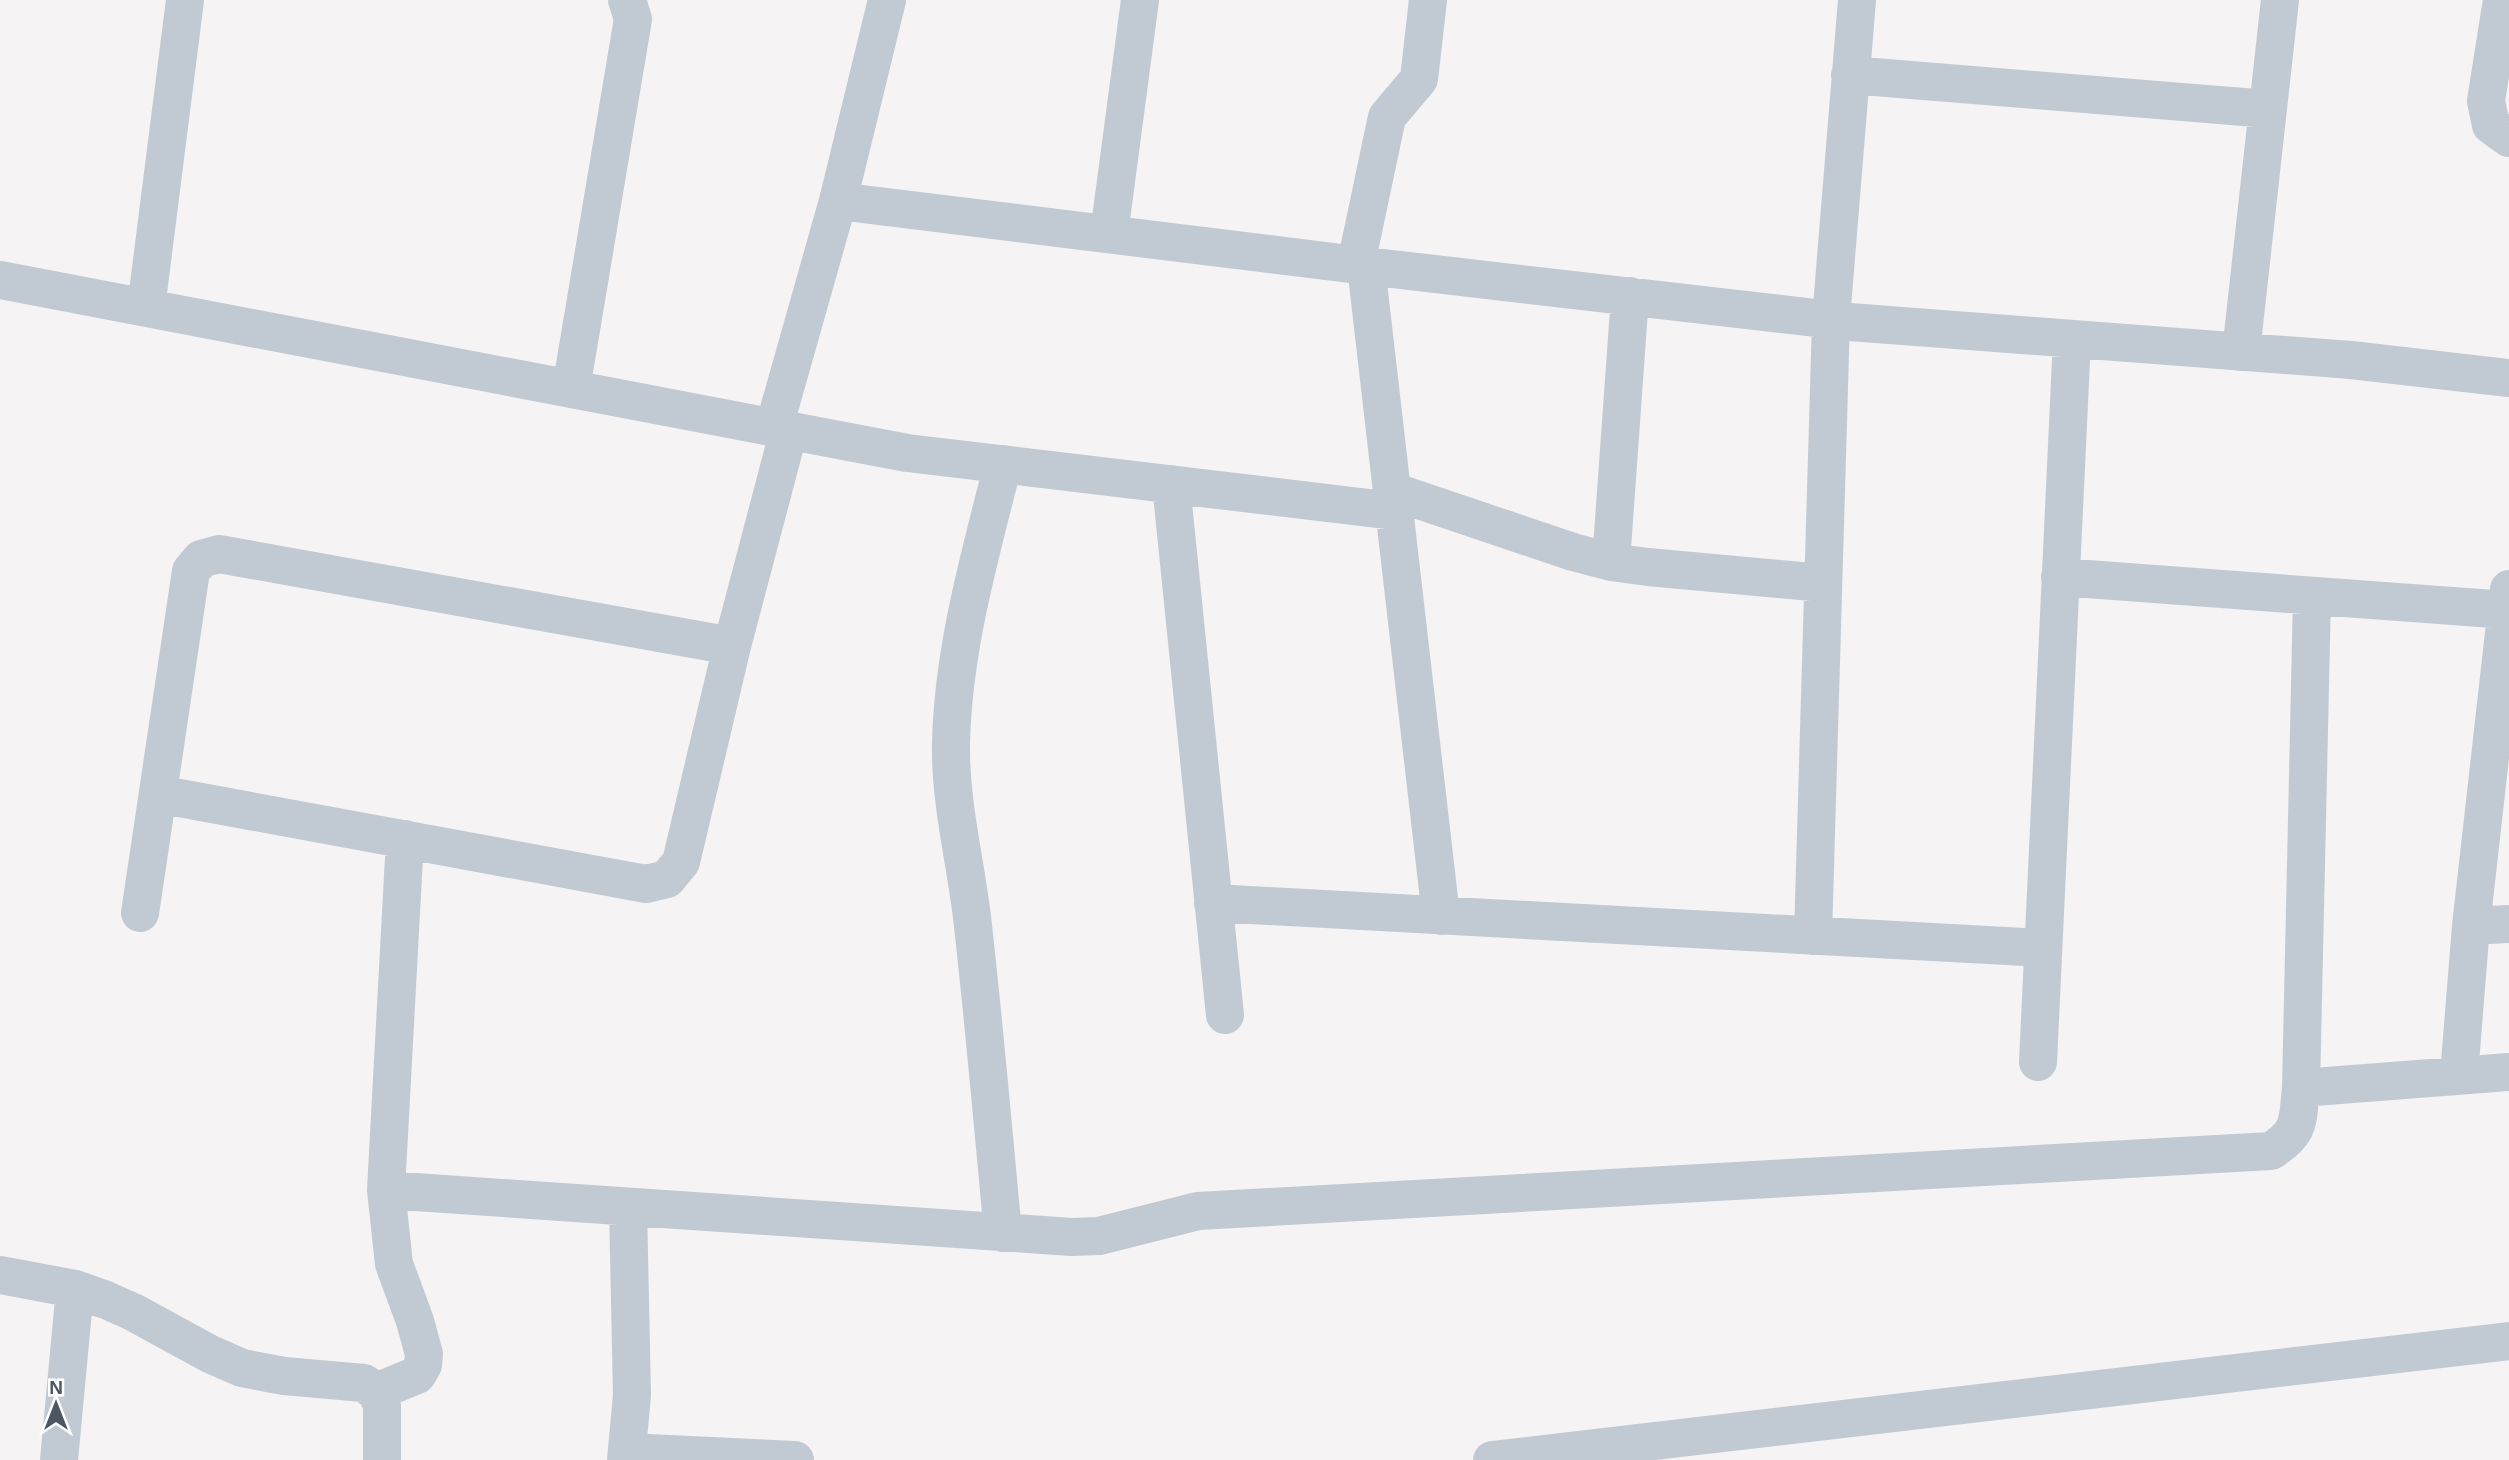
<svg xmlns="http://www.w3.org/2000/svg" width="2509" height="1460" font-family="Arial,sans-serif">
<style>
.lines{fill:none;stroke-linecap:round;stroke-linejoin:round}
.minor{stroke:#c1cad2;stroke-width:38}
</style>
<rect width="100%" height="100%" fill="#f5f3f3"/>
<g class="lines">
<path class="minor" d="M2502,0L2486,101L2491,125L2509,138
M1850,75L2268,109
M838,201L1366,266L1850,322L2351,360L2509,378
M1109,234L1140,0
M1356,264L1387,117L1419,79L1428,0
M1366,266L1441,916
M0,280L907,453L1394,511
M146,308L185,0
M2241,352L2280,0
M571,389L633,19L627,0
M774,427L838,201L887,0
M1003,464C980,556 953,648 951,744C950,802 965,859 972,917C984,1022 993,1128 1003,1233
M1171,484L1225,1015
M1392,491L1573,552L1611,562L1648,567L1823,583
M1611,562L1630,296
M2060,577L2507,610
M158,794L646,884L667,879L681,862L732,646L789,430
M1213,903L2043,948
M140,913L191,571L201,559L219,554L732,646
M2471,926L2509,924
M1813,936L1831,319L1857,0
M2038,1062L2072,339
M2459,1075L2471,926L2509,589
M2301,1088L2509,1072
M386,1190L1072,1237L1099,1236L1198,1211L2271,1151C2302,1131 2297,1121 2301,1088L2312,596
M0,1275L75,1289L106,1300L133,1312L210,1354L242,1368L284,1376L364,1383L376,1392L382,1405V1460
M376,1392L417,1375L423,1365L424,1354L415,1321L394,1264L386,1190L405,839
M627,1452L795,1460
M59,1460L75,1289
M626,1460L632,1395L628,1207
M1492,1460L2509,1341"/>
</g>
<g transform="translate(56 1404)" stroke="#ffffff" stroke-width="5" paint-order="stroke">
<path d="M0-5L12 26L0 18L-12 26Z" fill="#4a5661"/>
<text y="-10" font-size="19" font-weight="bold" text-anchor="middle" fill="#4a5661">N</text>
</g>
</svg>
